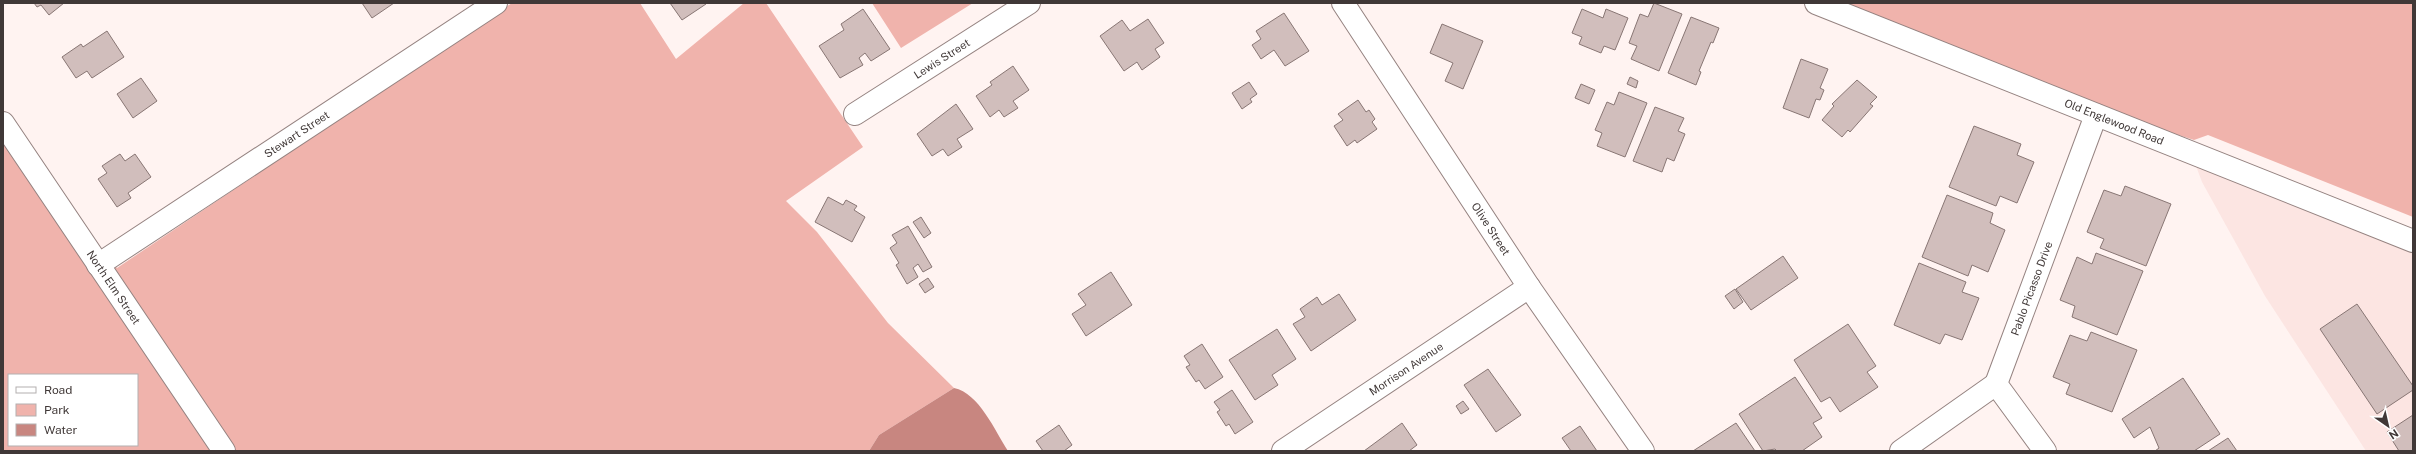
<svg xmlns="http://www.w3.org/2000/svg" width="2416" height="454" font-family="'Public Sans',sans-serif">
<style>
.built{fill:#fce5e2}
.green{fill:#f0b3ac;fill-rule:evenodd}
.water{fill:#c88680}
.building{fill:#d1bebc;stroke:#887674}
.lines{fill:none;stroke-linecap:round;stroke-linejoin:round}
.minor-casing{stroke:#958381;stroke-width:24}
.minor{stroke:#fff;stroke-width:22}
.labels{text-anchor:middle;stroke-width:4;stroke-linejoin:round;paint-order:stroke}
.street-label{font-size:11px;fill:#403837;stroke:#fff}
</style>
<rect width="100%" height="100%" fill="#fff3f1"/>
<path class="built" d="M2196,166L2413,253V451H2366L2265,296L2202,182Z"/>
<path class="green" d="M512,3H640L676,59L744,3H766L863,147L786,201L817,232L888,323L954,388L879,435L869,451H3V128L117,268ZM9,375H137V445H9Z
M872,3H973L901,48Z
M1844,3H2413V217L2208,135L2194,140L2157,128Z"/>
<path class="water" d="M954,388C979,393 995,431 1008,451H869L879,435Z"/>
<path class="building" d="M34,3H64L49,15L41,5L37,7Z
M362,3H394L372,18Z
M670,3H705L706,4L682,20Z
M1654,3L1682,14L1659,71L1631,59L1637,46L1629,43L1640,14L1648,17Z
M863,9L890,49L871,61L865,53L859,58L863,65L840,78L819,46L844,30L841,24Z
M1582,9L1603,18L1606,9L1628,18L1615,50L1604,46L1601,53L1579,44L1582,37L1572,33Z
M1284,13L1309,51L1285,66L1274,50L1261,59L1252,45L1261,39L1256,31Z
M1691,17L1719,28L1713,43L1711,42L1699,71L1701,72L1696,85L1668,73Z
M1148,19L1164,43L1155,49L1160,57L1142,70L1137,62L1124,71L1100,36L1122,20L1130,31Z
M1442,24L1483,41L1463,89L1445,81L1453,63L1430,53Z
M107,31L124,57L92,78L87,71L76,78L62,57L81,44L83,47Z
M1801,59L1828,69L1820,88L1824,90L1820,100L1816,99L1809,118L1783,108Z
M1013,66L1029,90L1013,101L1018,108L1004,117L999,110L990,117L976,96L992,85L990,82Z
M1630,77L1638,81L1636,88L1627,84Z
M141,78L157,101L133,118L117,94Z
M1857,80L1877,97L1870,104L1873,106L1850,132L1848,130L1842,137L1822,120L1834,106L1832,104Z
M1249,82L1257,94L1250,99L1252,102L1242,109L1232,93Z
M1581,84L1595,90L1589,104L1575,98Z
M1619,92L1647,103L1625,157L1597,146L1602,133L1595,130L1607,102L1614,105Z
M1358,100L1366,112L1369,110L1375,119L1372,122L1377,129L1357,143L1355,140L1347,146L1334,126L1343,120L1338,114Z
M956,104L973,129L957,139L962,147L948,156L943,149L932,156L917,134Z
M1655,107L1684,118L1678,131L1685,134L1674,161L1667,158L1662,172L1633,161Z
M1974,126L2021,144L2017,155L2034,162L2017,203L2000,196L1996,206L1949,187Z
M120,154L125,161L135,154L151,177L128,193L131,198L117,207L98,179L107,173L102,166Z
M2125,186L2171,204L2146,266L2100,248L2104,239L2087,232L2104,190L2121,196Z
M1947,195L1993,213L1990,223L2005,230L1988,272L1972,265L1968,276L1922,257Z
M828,197L843,205L846,200L857,206L854,210L865,217L852,242L815,222Z
M921,217L931,233L924,238L913,222Z
M908,226L932,267L923,272L918,264L913,268L918,277L907,284L896,265L899,263L890,248L897,243L892,235Z
M2096,253L2143,271L2117,335L2072,317L2075,306L2060,300L2077,257L2092,264Z
M1783,256L1798,278L1751,310L1736,289Z
M1919,263L1966,282L1962,292L1979,298L1962,340L1945,334L1940,344L1894,325Z
M1111,272L1132,305L1086,336L1072,314L1086,305L1078,294Z
M928,278L934,287L925,293L919,284Z
M1735,289L1743,302L1734,309L1725,296Z
M1339,294L1356,320L1311,351L1293,324L1305,317L1300,309L1317,297L1322,305Z
M2357,304L2413,386V390L2377,414L2320,329Z
M1848,324L1876,366L1867,372L1878,387L1840,412L1830,397L1821,402L1794,360Z
M1277,329L1296,359L1272,375L1278,385L1255,400L1229,360Z
M2091,332L2137,350L2112,412L2066,394L2070,384L2053,377L2070,335L2087,341Z
M1202,344L1223,377L1205,389L1199,380L1196,382L1186,367L1190,365L1184,356Z
M1488,369L1521,415L1496,432L1464,385Z
M1795,377L1822,418L1813,423L1822,437L1802,451H1777L1775,449L1763,451L1739,414Z
M2183,378L2220,434L2194,451H2155L2159,448L2150,427L2134,438L2122,419Z
M1232,390L1253,422L1235,434L1229,424L1226,426L1217,412L1220,410L1214,402Z
M1463,401L1469,409L1461,414L1456,406Z
M2413,415V451H2399L2387,432Z
M1402,423L1417,445L1409,451H1364Z
M1736,423L1755,451H1693Z
M1059,425L1072,445L1064,451H1043L1036,441Z
M1580,426L1597,451H1571L1562,438Z
M2228,438L2237,451H2208Z"/>
<g class="lines">
<g class="minor-casing">
<g id="minor">
<path id="s1" d="M1343,3L1529,287L1643,451"/>
<path id="s2" d="M1816,3L2413,241"/>
<path id="s3" d="M855,114L1029,3"/>
<path id="s4" d="M3,123L224,451"/>
<path id="s5" d="M98,265L496,3"/>
<path id="s6" d="M1283,451L1529,287"/>
<path d="M1901,451L1996,384"/>
<path id="s7" d="M2045,451L1996,384L2096,115"/>
</g>
</g>
<use href="#minor" class="minor"/>
</g>
<g class="labels">
<g class="street-label">
<text dy="4" stroke="none"><textPath href="#s3" startOffset="103">Lewis Street</textPath></text>
<text dy="4" stroke="none"><textPath href="#s2" startOffset="321">Old Englewood Road</textPath></text>
<text dy="4" stroke="none"><textPath href="#s5" startOffset="238">Stewart Street</textPath></text>
<text dy="4" stroke="none"><textPath href="#s1" startOffset="270">Olive Street</textPath></text>
<text dy="4" stroke="none"><textPath href="#s4" startOffset="198">North Elm Street</textPath></text>
<text dy="4" stroke="none"><textPath href="#s7" startOffset="185">Pablo Picasso Drive</textPath></text>
<text dy="4" stroke="none"><textPath href="#s6" startOffset="148">Morrison Avenue</textPath></text>
</g>
</g>
<rect width="2416" height="454" fill="none" stroke="#403837" stroke-width="8"/>
<rect x="8" y="374" width="130" height="72" fill="#ffffff" stroke="#b3afaf"/>
<rect x="16" y="387" width="20" height="6" fill="#ffffff" stroke="#b3afaf"/>
<text x="44" y="394" font-size="12" fill="#403837">Road</text>
<rect x="16" y="404" width="20" height="12" fill="#f0b3ac" stroke="#b3afaf"/>
<text x="44" y="414" font-size="12" fill="#403837">Park</text>
<rect x="16" y="424" width="20" height="12" fill="#c88680" stroke="#b3afaf"/>
<text x="44" y="434" font-size="12" fill="#403837">Water</text>
<g transform="translate(2388 426) rotate(146)" stroke="#ffffff" stroke-width="3" paint-order="stroke">
<path d="M0-3L7 15L0 10L-7 15Z" fill="#403837"/>
<text y="-6" font-size="11" font-weight="bold" text-anchor="middle" fill="#403837">N</text>
</g>
</svg>
